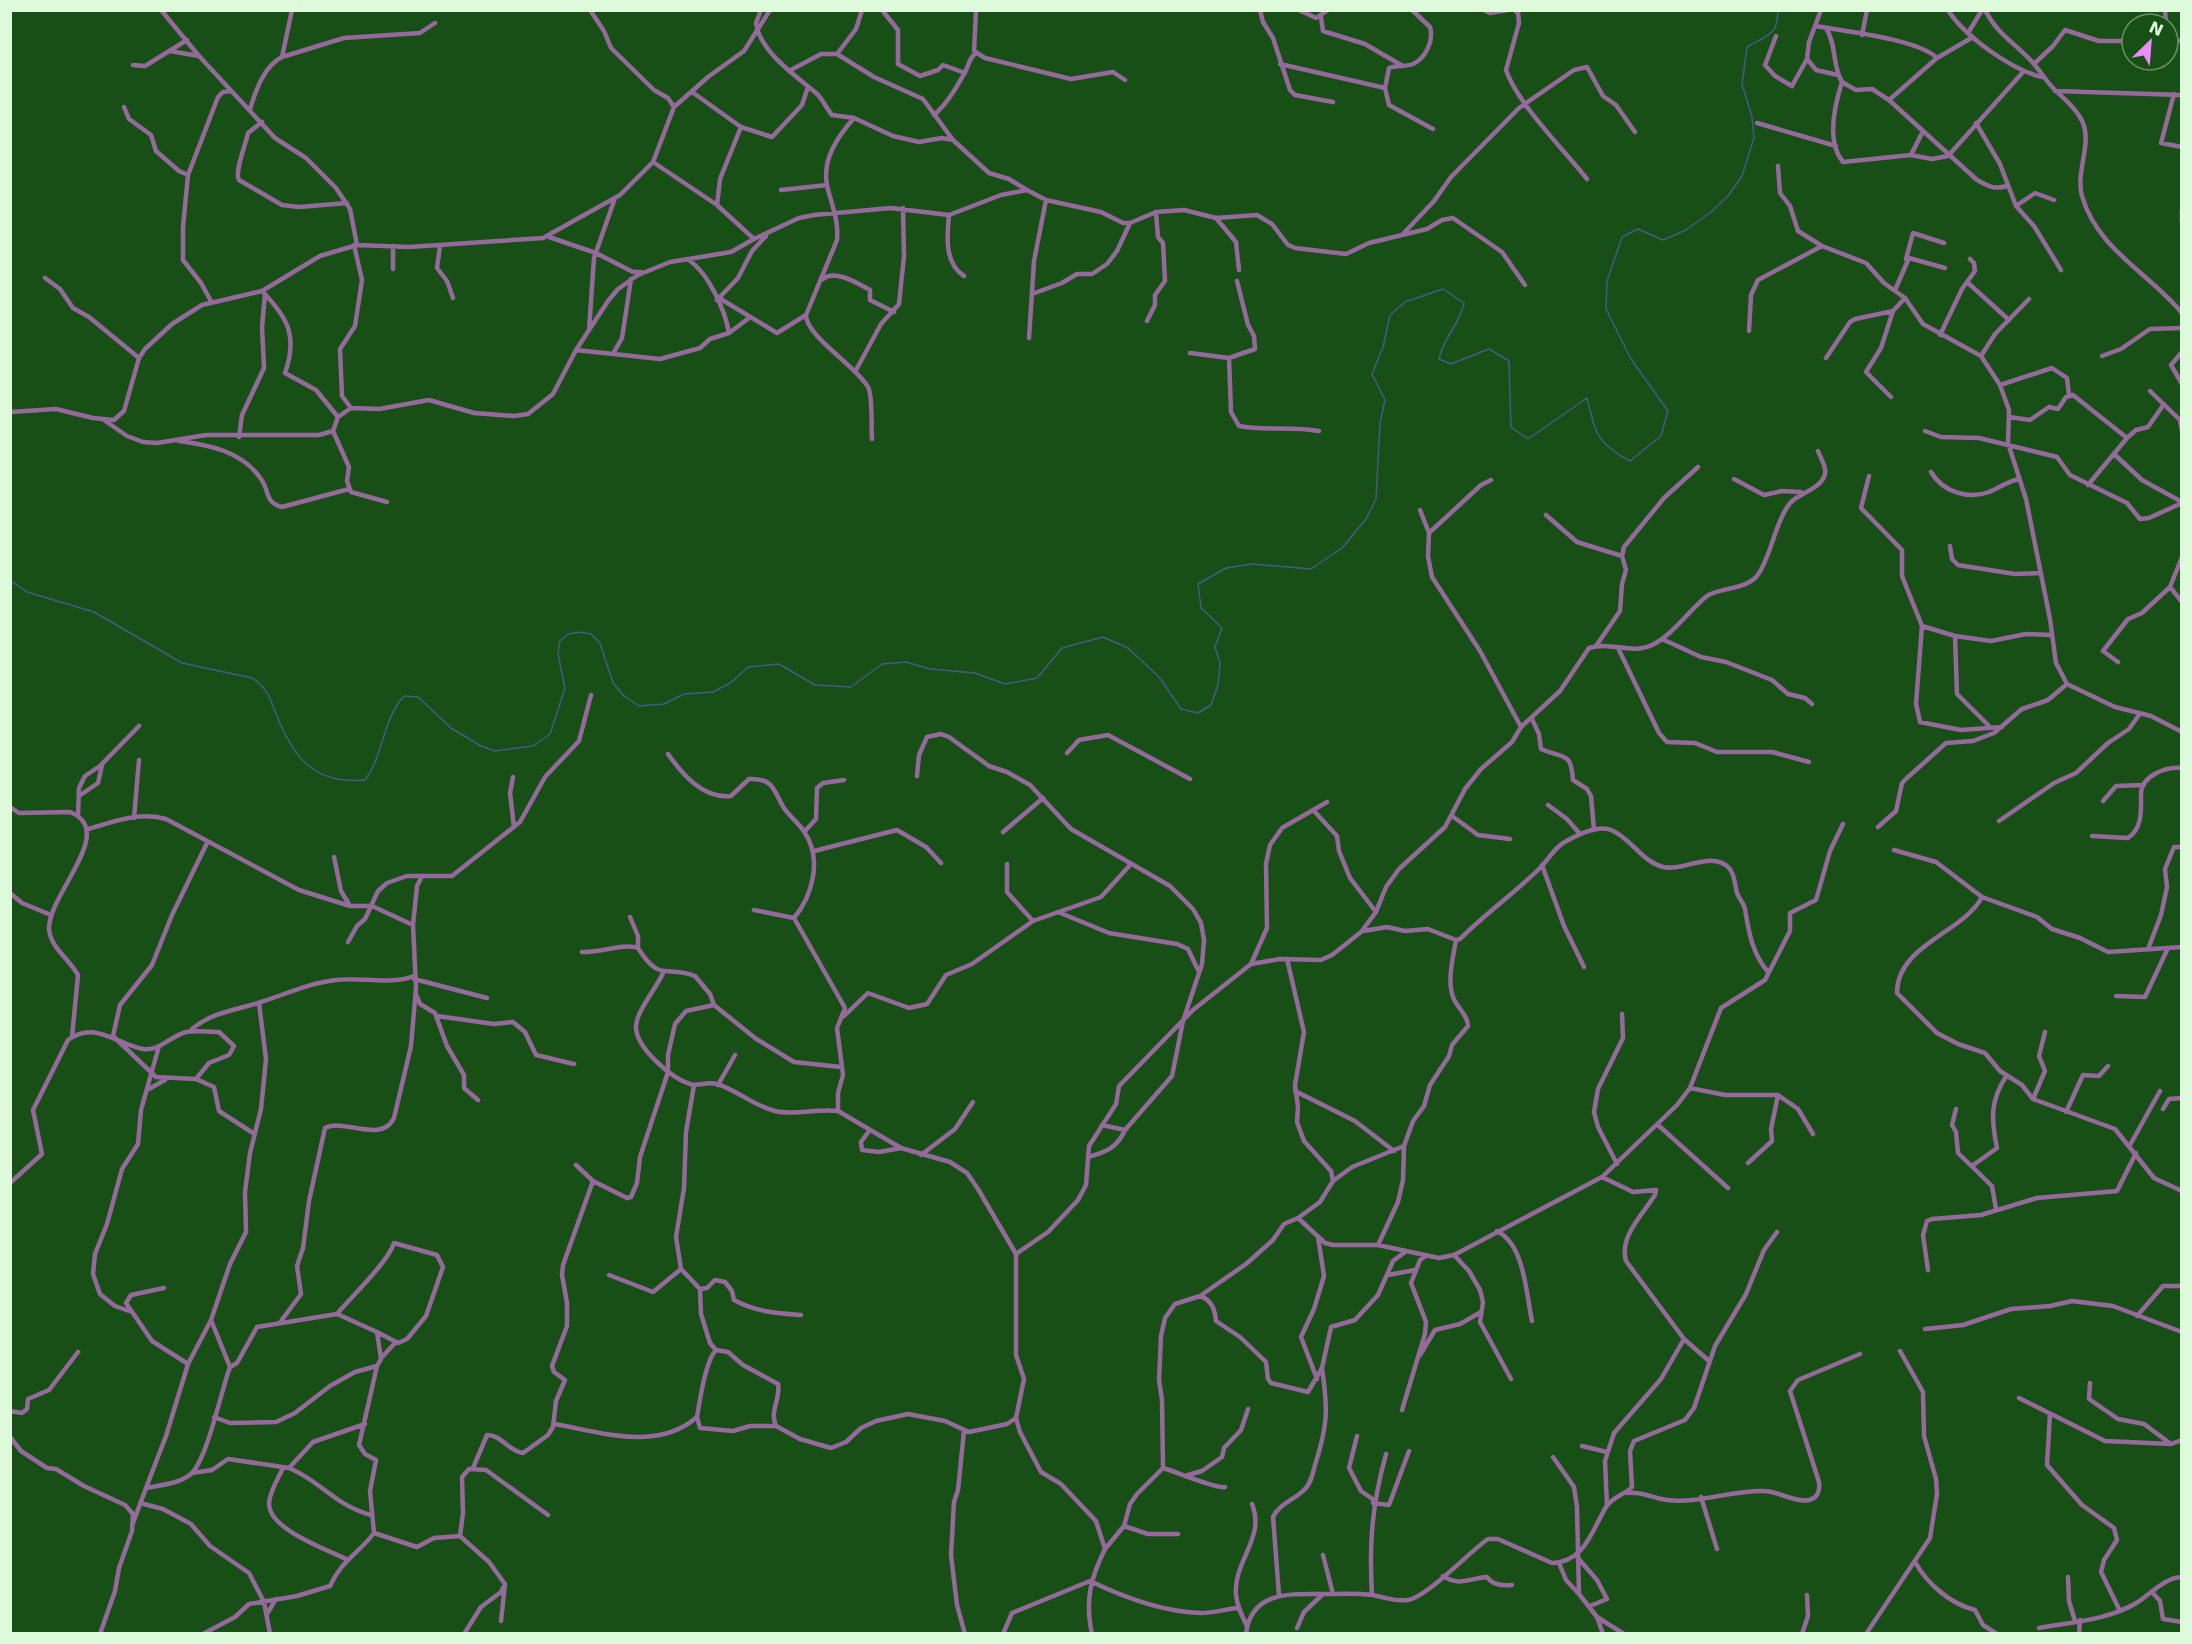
<svg xmlns="http://www.w3.org/2000/svg" width="2192" height="1644" font-family="'DejaVu Sans',sans-serif">
<style>
.lines{fill:none;stroke-linecap:round;stroke-linejoin:round}
.stream{stroke:#425b89;stroke-width:1.5}
.street{stroke:#95699b;stroke-width:4.5}
</style>
<rect width="100%" height="100%" fill="#184f16"/>
<g class="lines">
<path class="stream" d="M10,580L27,592L94,612L182,663L252,678C266,687 269,696 275,711C292,756 313,785 365,780C384,755 382,720 404,696L418,697L451,728L481,746L495,751L533,746L550,734L565,688L558,654L560,641L568,634L580,632L591,634L600,643L613,683L624,696L639,706L664,704L684,694L713,692L732,682L748,667L779,664L815,685L851,687L882,664L906,662L930,669L975,673L1005,684L1037,678L1062,648L1103,637L1128,648L1159,677L1181,709L1198,713L1211,705L1218,685L1220,663L1215,647L1222,628L1201,608L1198,584L1226,568L1252,564L1311,569L1342,548L1366,519L1376,499L1380,423L1385,400L1372,374L1383,347L1390,315L1405,302L1443,289L1464,303C1460,324 1443,338 1439,359L1451,364L1489,349L1509,361L1511,427L1528,439L1587,398C1596,434 1596,443 1630,461L1661,436L1668,411L1631,359L1606,309L1607,281L1622,237L1638,229L1663,240L1686,230L1711,212L1728,196L1742,176L1754,138L1752,117L1742,84L1747,47C1767,35 1778,36 1778,10"/>
<path class="street" d="M161,10L199,56L275,138L306,158L336,188L350,209L357,245
M590,10L604,31L611,48L654,90L668,98L674,107
M761,10L756,23C760,52 795,75 816,93C823,99 826,108 832,115L854,118L893,136L919,142L942,138L953,140L989,173L1009,179L1027,190
M882,10L898,30V64L920,76L938,70L943,65L965,73
M976,10L974,51L985,58L1071,79L1113,72L1125,80
M1260,10L1263,22L1273,38L1290,90L1295,95L1333,102
M1299,10L1316,18L1328,10
M1484,10L1490,13L1508,10
M1514,10L1518,13L1519,23L1506,70C1517,103 1564,150 1587,179
M1821,10L1809,42L1807,59L1816,70L1838,75
M1948,10C1965,37 2012,70 2042,77
M1985,10C1998,36 2017,44 2034,64C2041,72 2046,81 2054,89C2063,98 2075,107 2081,119C2094,141 2075,171 2082,196C2097,249 2149,273 2182,313
M2165,10L2166,24
M1321,17L1323,31L1365,44L1401,65
M1815,26C1844,31 1918,39 1937,58
M1826,28C1837,45 1832,66 1842,82C1835,104 1826,142 1843,162L1911,155L1932,159L1948,156L2023,72
M1968,33L1982,10
M1862,35L1867,10
M1776,36L1765,65L1775,76L1792,86L1807,59
M2168,40L2182,41
M170,51L199,56
M837,54L874,77L923,99L953,140
M282,57L292,10
M1280,64L1385,88L1389,105L1433,129
M2034,64L2053,46L2065,30L2099,41H2132
M133,65L145,66L187,40
M789,71L821,54H837L856,29L862,10
M1842,82L1856,90L1872,89L1889,100L1977,180C1988,186 1995,190 2007,186
M1385,88L1389,68C1397,65 1405,67 1413,64C1426,58 1434,40 1430,27L1412,10
M2055,91L2182,95
M692,92L741,127L772,137L802,105L808,87
M2174,94L2161,143L2182,147
M1889,100L1937,58L1973,37
M124,107L129,119L151,135L156,151L179,171L188,175
M250,109C256,90 264,66 282,57L344,38L420,33L435,23
M934,115C947,104 956,88 964,74C969,66 968,59 976,53
M262,122L248,133C246,144 234,172 239,180L282,205L299,207L347,203
M1757,123L1836,146
M1976,123L2000,164L2016,206L2034,226L2061,270
M1911,155L1923,131
M653,162L717,205L754,239
M1778,166L1780,193L1790,206L1798,231L1822,246L1866,263L1884,283L1905,298L1923,324L1981,356L2000,385L2009,410L2008,443L2026,499L2050,619L2056,663L2067,684L2115,707L2151,716L2182,732
M781,190L827,185
M717,205L720,179L741,127
M2016,206L2035,193L2054,200
M2182,210V222
M949,215C947,236 944,263 964,276
M1216,218L1236,242L1239,270
M1403,234L1434,201L1451,177L1519,108L1574,70L1587,67L1603,96L1616,105L1635,132
M549,237L596,253L633,272H641
M440,246L437,268L447,281L453,298
M1906,259L1913,233L1944,243
M689,260C709,274 725,310 729,333
M393,269V246
M45,278L60,289L73,308L89,317L139,358
M823,279C835,269 857,283 870,290V300L894,312
M1967,282L2009,320
M1895,290L1909,258L1945,268
M262,291C288,318 298,336 285,373L316,390L338,417
M1032,294L1062,283L1077,274H1092L1107,264L1117,251L1130,223
M719,298L777,333L806,315L837,240C839,219 831,204 827,185C822,159 838,136 854,118
M717,300L738,278L752,251L766,236
M211,301L201,283L183,260V227L188,175L218,97L223,92L231,91
M806,315C806,336 856,366 868,387C873,395 871,428 872,439
M1147,321L1155,305V295L1165,281L1163,243L1158,237L1156,212
M589,330L594,258L615,198
M1749,331L1751,295L1758,280L1822,246
M1940,335L1962,289L1975,271L1974,263L1970,259
M1029,338L1034,261L1046,200
M576,350L660,359L700,348L710,339L729,333L749,318
M2182,352L2171,365L2182,384
M1190,353L1229,358L1255,349L1254,336L1248,325L1237,281
M613,354L622,338L631,279
M1981,356L1995,334L2029,299
M2102,356L2121,349L2150,329L2182,328
M1229,358L1231,412L1239,426C1265,431 1292,426 1319,431
M1826,358L1850,322L1855,319L1893,311
M855,372L881,324L899,304L904,256L903,208
M2000,385L2052,368L2067,378L2069,395
M2150,391L2180,420L2182,431
M1891,397L1866,372L1881,348L1893,311L1905,298
M351,408L342,396L340,349L355,326L362,280L354,245
M10,412L56,409L93,418L114,420L124,411L139,358L145,349L172,324L202,305L262,291L320,256L357,245L409,247L543,238L620,195L653,162L674,107L708,77L744,51L770,10
M2009,417L2030,420L2049,407L2058,409L2066,397L2073,395L2127,438
M104,420L127,436L143,442L157,443L206,435H319L333,431L338,417L351,408L379,409L429,400L474,413L514,416L528,414L553,394L576,350L608,301L618,289L638,275L670,262L731,252L754,239L799,218L814,215L891,208L949,215L1001,195L1027,190L1046,200L1101,212L1123,223H1130L1156,212L1184,210L1216,218L1257,215L1272,224L1288,245L1295,248L1346,254L1369,243L1427,229L1442,220L1453,218L1502,252L1525,285
M333,431L349,467L347,481L351,492L387,502
M1925,431L1941,437L1979,438L2057,457L2070,475L2127,503L2140,519L2149,518L2182,503
M239,437L242,415L264,368L262,327L265,294
M179,441C209,445 242,451 261,479C270,491 264,502 282,507L349,489
M2114,454L2142,480L2182,502
M1931,472C1942,491 1967,500 1989,492C1999,488 2008,481 2019,479
M1869,476L1861,508L1902,550V576L1922,626L1955,636L1991,641L2026,634L2052,635
M1734,479L1764,495L1782,491L1801,492
M1491,480L1481,485L1429,533L1428,556L1432,577L1480,651L1521,727
M2088,485L2127,438L2136,430L2148,427L2164,404
M1420,510L1429,533
M1546,515L1577,542L1622,556
M1950,546L1952,559L1958,565L2015,574L2041,573
M2170,587L2182,602
M1922,626L1916,704L1920,722L1961,730L2002,727
M1955,636L1957,694L1990,727
M1662,639L1701,657L1726,662L1772,680L1788,694L1805,698L1812,704
M1596,646L1620,611L1622,584L1626,570L1622,556L1624,547L1664,498L1698,467
M1619,650L1659,733L1667,742L1695,743L1717,752H1772L1809,762
M2118,662L2103,651L2128,619L2142,613L2170,587L2182,557
M1532,719L1539,734L1541,749C1564,759 1571,751 1573,780L1587,789L1591,796L1594,830
M1067,753L1079,740L1108,735L1190,779
M668,754C683,775 703,799 731,796L749,779C775,778 773,791 784,808C790,817 800,824 805,833C822,859 813,895 794,918
M917,776L919,755L927,737L941,734L949,737L989,766L1007,772L1030,785L1071,829L1170,886L1193,909L1201,923L1204,940L1202,964L1183,1021L1172,1076L1125,1130L1102,1125
M513,777L510,793L514,827
M79,796L98,783L102,765
M2103,801L2116,786L2144,785
M1548,805L1567,819L1580,834
M10,807L19,813L70,812C118,831 48,894 49,929C50,947 70,960 78,975L72,1037
M1314,811L1337,836L1339,851L1350,878L1376,912
M78,815L79,788L85,776L100,766L139,726
M1452,816L1478,835L1510,839
M134,818L139,760
M1999,821L2054,783L2076,773L2108,743L2129,729L2139,715
M1878,827L1896,811L1902,783L1907,778L1946,743L1973,741L1994,733L2022,709L2048,700L2067,684
M88,829C113,822 140,811 166,819L299,890L350,906H372L413,925
M805,831L816,819L817,788L823,783L844,780
M1003,832L1043,798
M2092,836L2128,838C2143,828 2141,809 2141,794C2141,776 2166,766 2182,768
M1894,850L1936,862L1982,897L2037,917L2052,929L2080,938L2108,952L2182,947
M814,851L897,830L926,847L941,863
M334,857L341,891L350,906
M1007,864V892L1033,921
M1542,865L1564,926L1584,967
M10,893L22,903L51,915
M1982,897C1963,933 1897,945 1897,993L1937,1033L1958,1044L1985,1053L2000,1071L2022,1085L2033,1099L2115,1129L2154,1178L2182,1191
M754,910L794,918
M1058,912L1109,933L1177,944L1188,949L1199,972
M630,917L638,936V948
M794,918L845,1008L837,1028L843,1075L838,1093V1111L901,1148L950,1162L967,1173L978,1189L1016,1254V1355L1024,1379L1016,1418L1020,1432L1041,1472L1061,1484L1096,1521L1105,1549C1090,1579 1085,1601 1092,1634
M1363,931L1387,927L1405,931L1428,929L1456,940L1460,939C1486,913 1516,892 1542,866C1549,858 1555,848 1563,843C1575,836 1597,824 1611,830C1631,838 1641,861 1663,867C1682,872 1712,850 1729,868C1735,874 1735,886 1737,893C1739,899 1744,903 1745,909C1749,933 1752,953 1768,972
M348,942L357,926L365,919L378,891L387,883L407,876H452L520,822L545,777L579,741L591,695
M2148,949L2161,915L2167,887L2165,869L2174,847H2181
M582,952C600,953 624,943 638,948C660,983 665,965 695,976L710,994L714,1005L755,1038L794,1062L841,1067
M1251,964L1267,928L1266,864L1270,845L1282,828L1327,802
M663,973C656,989 637,1010 636,1026C635,1047 671,1078 690,1084C698,1087 707,1081 717,1084C737,1090 754,1106 775,1111C795,1116 817,1108 838,1111
M414,979L487,998
M416,994L420,1004L435,1013L447,1046L464,1075V1088L478,1100
M2116,996L2145,997L2168,948
M437,1016L494,1024L513,1022L525,1032L536,1055L574,1064
M844,1016L868,993L909,1008L927,1004L946,975L972,964L1033,921L1101,897L1130,865
M192,1029C212,1012 237,1010 261,1002C286,994 309,983 336,980C358,977 394,985 414,976
M113,1036L120,1005L152,965L172,915L207,843
M196,1079L214,1087L219,1111L253,1133
M694,1085L686,1132L684,1188L676,1237L681,1269L700,1289L707,1288L715,1280L725,1282L732,1291L734,1300C756,1312 776,1313 801,1315
M718,1085L735,1055
M1690,1088L1725,1095H1778L1798,1109L1813,1134
M147,1090L165,1080
M1295,1091L1355,1121L1394,1151
M2033,1099L2045,1071L2039,1056L2045,1032
M1956,1109L1952,1125L1956,1132L1958,1153L1992,1186L1996,1209
M2163,1109L2169,1099L2182,1098
M2066,1112L2083,1075L2099,1076L2108,1066
M1658,1125L1728,1188
M869,1131L861,1142L862,1150L879,1152L901,1148
M2130,1145L2160,1091
M921,1155L955,1129L973,1102
M1088,1157C1106,1152 1117,1148 1125,1130
M1748,1163L1772,1141L1771,1129L1778,1095
M1617,1164L1598,1127L1594,1112L1598,1089L1623,1038L1622,1014
M576,1165L593,1181L627,1198L631,1197L637,1183L640,1157L668,1072V1055L675,1024L686,1011L714,1005
M1972,1166L1997,1148C1991,1119 1990,1100 2007,1075
M1602,1177L1633,1192L1656,1190L1655,1195C1642,1215 1619,1237 1626,1261L1684,1339L1709,1361
M1333,1181L1352,1167L1404,1146
M10,1183L42,1154L33,1110L68,1040C95,1020 116,1044 143,1049C158,1052 171,1036 186,1032C196,1030 208,1032 219,1032L234,1046L229,1055L209,1063L196,1079L156,1077L113,1036
M1298,1218L1325,1243L1333,1245H1378L1439,1258L1454,1255L1602,1177L1677,1105L1690,1088L1721,1008L1765,980L1790,931V913L1816,900L1830,851L1843,824
M1497,1231C1525,1245 1526,1294 1532,1321
M1378,1245L1398,1202L1403,1180L1404,1146L1413,1121L1424,1106L1430,1085L1449,1056L1452,1045L1468,1026C1468,1015 1457,1008 1453,997C1447,980 1453,958 1456,940
M1016,1254L1048,1232L1078,1200L1086,1185L1089,1146L1116,1104L1119,1086L1193,1010L1251,964L1280,959L1321,960L1332,955L1361,932L1376,912L1386,887L1399,869L1445,827L1465,789L1481,769L1512,742L1521,727L1560,691L1589,648C1610,641 1631,655 1652,645C1673,635 1689,610 1707,596C1717,588 1745,590 1757,576C1770,559 1774,528 1786,509C1794,493 1817,492 1824,477C1828,469 1821,459 1818,451
M1454,1255L1469,1271L1480,1290L1483,1302L1480,1322L1511,1379
M1928,1270L1923,1235L1927,1221L1932,1219L1981,1215L2037,1198L2117,1191L2136,1153
M609,1275L653,1292L681,1269
M1388,1275L1415,1270
M164,1288L131,1295L126,1303L152,1341L188,1364
M700,1289L701,1314L710,1343L716,1350
M1200,1296C1212,1300 1215,1310 1216,1321L1240,1337L1266,1362L1268,1379L1271,1383L1308,1392L1322,1368L1331,1327L1355,1320L1378,1295L1393,1261L1405,1252
M129,1311L115,1306L100,1294L93,1274L95,1254L107,1224L122,1169L138,1144L141,1110L159,1046
M337,1314C352,1296 388,1262 394,1243L437,1255L443,1267L426,1316L407,1339L398,1343L377,1332
M2137,1316L2163,1286H2182
M281,1321L301,1294L297,1266L303,1248L309,1201L325,1128C344,1118 382,1144 394,1118L411,1046L416,988L413,925L417,886L422,876
M1925,1329L1963,1325L2011,1309L2050,1306L2072,1301L2113,1306L2182,1332
M1420,1355L1435,1330L1460,1324L1481,1312
M383,1356L395,1343
M230,1367L211,1320L230,1264L246,1232L245,1192L250,1153L261,1109L266,1059L259,1003
M1317,1379L1301,1337L1314,1309L1324,1276L1318,1237
M2090,1383L2089,1399L2118,1419L2144,1424L2171,1444
M2019,1398L2105,1441L2171,1444L2182,1440
M1402,1410L1425,1334L1426,1322L1411,1283L1420,1260L1426,1256
M10,1411L22,1413L27,1409L28,1399L49,1390L78,1352
M2050,1414L2047,1465L2082,1505L2114,1528L2117,1540L2104,1560L2101,1572L2120,1611
M214,1417L230,1423L276,1422L295,1413L330,1386L355,1372L377,1366
M697,1417L700,1428L733,1431L750,1426H776
M554,1424C601,1432 657,1452 697,1417C700,1400 705,1362 716,1350L728,1352L743,1365L778,1384C781,1399 769,1411 776,1426L800,1439L831,1448L846,1442L861,1428L876,1421L908,1414L945,1421L969,1432L1007,1424L1016,1418
M964,1431L958,1490L954,1502L951,1555L957,1605L965,1634
M1357,1436L1349,1468L1361,1491L1374,1500
M10,1437L21,1451L47,1468L56,1469L84,1486L125,1505L133,1514L132,1531L119,1568L115,1591L100,1634
M1582,1446L1607,1452
M1553,1457L1574,1487L1577,1507L1579,1594L1597,1617L1603,1634
M283,1468C278,1479 270,1491 269,1503C268,1529 326,1549 346,1559
M289,1468C321,1481 334,1505 371,1515
M473,1468L487,1435C502,1435 508,1451 523,1453L548,1435L553,1427L556,1401L565,1380L554,1372L552,1366L567,1326V1303L562,1275L563,1265L593,1181
M1163,1468C1177,1472 1216,1489 1225,1487
M192,1473L212,1470L228,1459L289,1468L313,1442L365,1424
M1188,1475L1202,1471L1222,1457L1224,1448L1241,1430L1248,1409
M146,1488L166,1436L188,1364L211,1320
M1627,1493C1642,1491 1652,1498 1667,1500C1698,1504 1732,1490 1764,1491C1778,1491 1795,1503 1809,1500C1818,1498 1820,1490 1819,1482L1790,1391L1798,1380L1860,1354
M1701,1497L1717,1549
M140,1503L163,1509L191,1524L210,1546L249,1573L264,1602L270,1634
M1373,1503L1389,1505L1409,1451
M1607,1506L1605,1461L1614,1433L1661,1379L1684,1339
M133,1523L146,1488C160,1485 179,1484 191,1474C207,1460 221,1391 230,1367L237,1363L257,1327L337,1314L377,1332L381,1359L377,1366L359,1445L365,1454L376,1460L370,1491L374,1533C358,1554 341,1561 330,1586L297,1596L249,1604L235,1617L203,1634
M1124,1526L1148,1534H1178
M374,1533L417,1547L434,1538L460,1536L489,1562L505,1584L501,1621
M460,1536L463,1513L462,1477L469,1469L486,1470L548,1515
M1105,1549L1124,1526L1130,1504L1137,1494L1163,1468L1162,1400L1159,1380L1161,1336L1165,1318L1175,1304L1200,1296L1246,1264L1273,1240L1284,1224L1298,1218L1320,1202L1333,1181L1331,1171L1304,1141L1297,1122L1298,1107L1295,1085L1304,1032L1287,959
M1323,1555L1333,1594
M1577,1557L1597,1580L1607,1599L1590,1606
M1915,1562C1928,1585 1951,1604 1975,1610L1983,1625L1997,1634
M1559,1563L1566,1580L1579,1594
M1443,1576C1459,1587 1470,1578 1487,1577C1492,1585 1502,1586 1512,1585
M2068,1577L2069,1601L2075,1621
M2152,1592L2160,1601L2163,1619L2182,1622
M1279,1595L1273,1517C1279,1504 1294,1500 1304,1490C1311,1484 1313,1473 1315,1465C1328,1425 1328,1409 1322,1368
M1372,1595C1369,1542 1372,1505 1386,1454
M267,1614L276,1599
M1597,1617L1624,1634
M1247,1626C1242,1616 1237,1606 1236,1595C1233,1561 1266,1538 1252,1504
M1297,1628L1304,1612L1323,1594
M2039,1628C2072,1622 2109,1620 2138,1602C2150,1594 2166,1577 2182,1577
M464,1634L481,1607L501,1592L504,1586
M1003,1634L1012,1613L1090,1581C1123,1597 1164,1612 1201,1613C1213,1613 1226,1609 1238,1608
M1246,1634C1251,1590 1292,1594 1325,1594C1340,1594 1357,1593 1372,1595C1384,1597 1395,1602 1408,1600C1427,1597 1469,1552 1488,1539H1498L1552,1563C1585,1562 1592,1530 1606,1507C1612,1497 1624,1495 1632,1487L1630,1451L1634,1441L1685,1420L1694,1408L1715,1346L1746,1294L1764,1250L1777,1232
M1802,1634L1808,1616L1807,1595
M1866,1634L1930,1538L1937,1494L1936,1479L1924,1436L1923,1392L1900,1351
M2079,1634L2080,1620"/>
</g>
<rect width="2192" height="1644" fill="none" stroke="#ddfada" stroke-width="24"/>
<g transform="translate(2150 42) rotate(25)"><circle r="28" fill="#184f16" stroke="#679364" stroke-width="1.5"/>
<path d="M0-4.5L10 22L0 15L-10 22Z" fill="#ec8cfa"/>
<text y="-9" font-size="16" font-weight="bold" text-anchor="middle" fill="#ddfada">N</text>
</g>
</svg>
